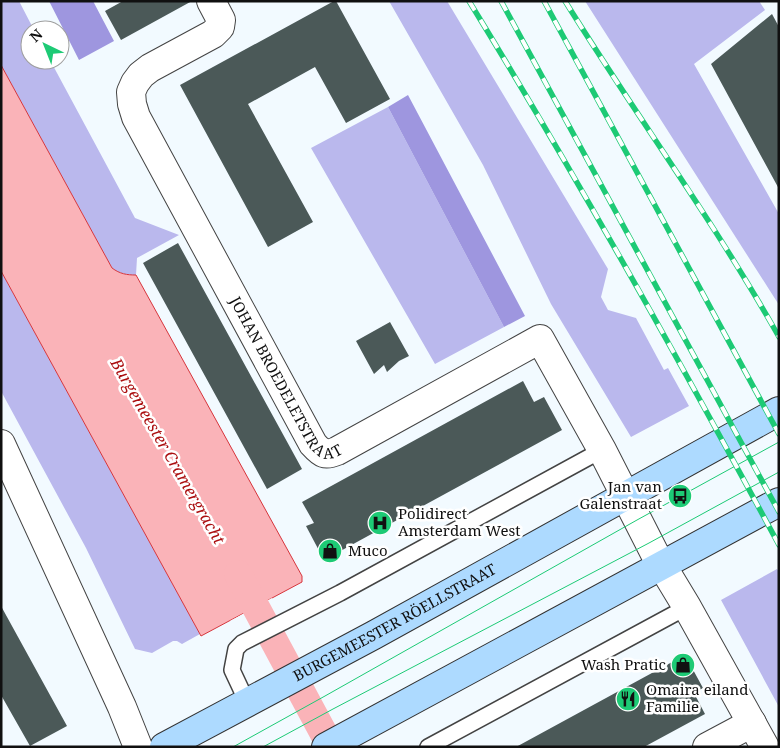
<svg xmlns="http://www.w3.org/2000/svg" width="780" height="748" font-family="'Noto Serif',serif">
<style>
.green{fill:#bab8ed}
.forest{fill:#9e96df}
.water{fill:#fab3b8;stroke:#d6353c}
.pier{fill:#f2faff}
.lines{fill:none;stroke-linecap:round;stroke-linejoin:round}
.canal{stroke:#fab3b8;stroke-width:28}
.building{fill:#4b5958}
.lane-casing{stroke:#434343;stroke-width:18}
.street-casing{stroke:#434343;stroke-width:30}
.secondary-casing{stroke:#323232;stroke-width:30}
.lane{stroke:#fff;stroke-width:15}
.street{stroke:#fff;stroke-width:28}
.secondary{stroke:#addaff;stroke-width:28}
.tram{stroke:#1dca75;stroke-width:1}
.rail-casing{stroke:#1dca75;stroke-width:5.5}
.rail{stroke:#fff;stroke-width:4;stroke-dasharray:11;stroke-linecap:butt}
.labels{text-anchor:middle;stroke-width:5;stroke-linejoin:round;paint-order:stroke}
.street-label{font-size:15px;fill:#101010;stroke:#fff}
.poi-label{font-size:15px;fill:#101010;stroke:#fff;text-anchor:start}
.water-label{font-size:16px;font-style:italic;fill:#ab0f10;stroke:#fff}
</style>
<rect width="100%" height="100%" fill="#f2faff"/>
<path class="green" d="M1,1H19L34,30H30V60H50L135,218L179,235L137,258L136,275C127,275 120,274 112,268L1,65Z
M389,1H447L608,269L601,297L608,310L636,318L664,370L668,368L689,406L631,437L551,304L483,165Z
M585,1H759L765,10L694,64L779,214V305Z
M388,107L504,327L435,364L311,148Z
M1,271L200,634L182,644L177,641H173L152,653L135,649L86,548L1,391Z
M777,569L779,572V707L721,600Z"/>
<path class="forest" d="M49,1H93L114,41L79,60Z
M408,95L525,316L504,327L388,107Z"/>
<path class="water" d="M1,65L112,268C120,274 127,275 136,275L302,576V582L201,636L1,271Z"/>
<path class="pier" d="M272,598L273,600L231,623L230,621Z"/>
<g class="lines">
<path class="canal" d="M238,574L331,747"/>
</g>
<path class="building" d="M123,1H192L121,40L105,11Z
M334,1H336L390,99L346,123L315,67L248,104L313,222L268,247L180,85Z
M772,14L779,27V189L711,64Z
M178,243L302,469L267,489L143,263Z
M390,322L409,356L399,361L387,372L384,365L374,374L356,341Z
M523,381L534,402L544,397L562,430L324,560L306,526L314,523L302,502Z
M1,606L67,726L30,746L1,695Z
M685,655L703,688L694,693L705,714L644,747H516Z"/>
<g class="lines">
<g class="lane-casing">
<path id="lane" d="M247,702L232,670L236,649L242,643L340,593L602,450
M428,747L687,607"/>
</g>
<g class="street-casing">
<g id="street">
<path id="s1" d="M211,1L221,20L220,27L213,34L150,68L141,75L135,83L131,92L132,104L136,117L313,444C322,454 325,456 337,451L540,339L602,450L655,554L687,607L765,747"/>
<path d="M1,444L122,707L138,747"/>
<path d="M707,747L752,723"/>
</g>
</g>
<g class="secondary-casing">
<g id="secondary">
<path id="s2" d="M164,747L374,635L779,411"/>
<path d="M326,747L779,502"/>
</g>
</g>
<use href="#lane" class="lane"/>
<use href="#street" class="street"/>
<use href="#secondary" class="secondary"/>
<path class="tram" d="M233,747L325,696L637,520L779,442
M263,747L333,709L649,543L779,472"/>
<g class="rail-casing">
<path id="rail" d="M469,1C578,179 680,361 779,545
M501,1L779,512
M544,1L779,434
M565,1C635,114 714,221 779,337"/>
</g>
<use href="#rail" class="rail"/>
</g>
<defs>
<g id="bus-disc" transform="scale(1.25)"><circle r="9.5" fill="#1dca75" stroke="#fff"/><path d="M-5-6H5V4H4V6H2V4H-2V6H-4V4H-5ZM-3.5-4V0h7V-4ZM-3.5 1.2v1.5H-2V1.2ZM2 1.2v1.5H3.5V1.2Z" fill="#111"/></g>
<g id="hospital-disc" transform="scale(1.25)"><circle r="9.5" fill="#1dca75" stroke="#fff"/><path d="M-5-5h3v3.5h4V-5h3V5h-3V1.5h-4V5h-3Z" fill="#111"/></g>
<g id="shop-disc" transform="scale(1.25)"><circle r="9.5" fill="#1dca75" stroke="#fff"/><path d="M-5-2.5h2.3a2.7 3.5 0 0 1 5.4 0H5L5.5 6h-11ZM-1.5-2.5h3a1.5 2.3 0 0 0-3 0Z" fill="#111"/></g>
<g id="restaurant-disc" transform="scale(1.25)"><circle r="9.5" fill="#1dca75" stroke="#fff"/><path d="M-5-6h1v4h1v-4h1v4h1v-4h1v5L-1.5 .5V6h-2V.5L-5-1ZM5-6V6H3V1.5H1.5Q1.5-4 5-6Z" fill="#111"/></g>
</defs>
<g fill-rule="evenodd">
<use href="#bus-disc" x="680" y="496"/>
<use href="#hospital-disc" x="380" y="523"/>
<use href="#shop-disc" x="330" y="551"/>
<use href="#shop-disc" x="683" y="665"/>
<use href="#restaurant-disc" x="628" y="699"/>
</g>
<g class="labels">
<g class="street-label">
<text dy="5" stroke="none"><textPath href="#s1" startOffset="472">JOHAN BROEDELETSTRAAT</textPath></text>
<text dy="5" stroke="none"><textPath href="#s2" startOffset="262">BURGEMEESTER RÖELLSTRAAT</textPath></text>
</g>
<g class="poi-label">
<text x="662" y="492" text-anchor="end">Jan van<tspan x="662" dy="17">Galenstraat</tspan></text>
<text x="398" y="519">Polidirect<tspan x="398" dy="17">Amsterdam West</tspan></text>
<text x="348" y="556">Muco</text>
<text x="666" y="670" text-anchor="end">Wash Pratic</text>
<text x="646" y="695">Omaira eiland<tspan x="646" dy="17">Familie</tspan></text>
</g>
<g class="water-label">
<text transform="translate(168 451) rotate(60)" y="6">Burgemeester Cramergracht</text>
</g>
</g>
<rect width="780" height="748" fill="none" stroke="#101010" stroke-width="5"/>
<g transform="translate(45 45) rotate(317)"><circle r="24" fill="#ffffff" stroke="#9f9f9f"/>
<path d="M0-4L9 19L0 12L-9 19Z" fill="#1dca75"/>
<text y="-8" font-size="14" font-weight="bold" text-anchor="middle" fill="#101010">N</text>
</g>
</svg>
